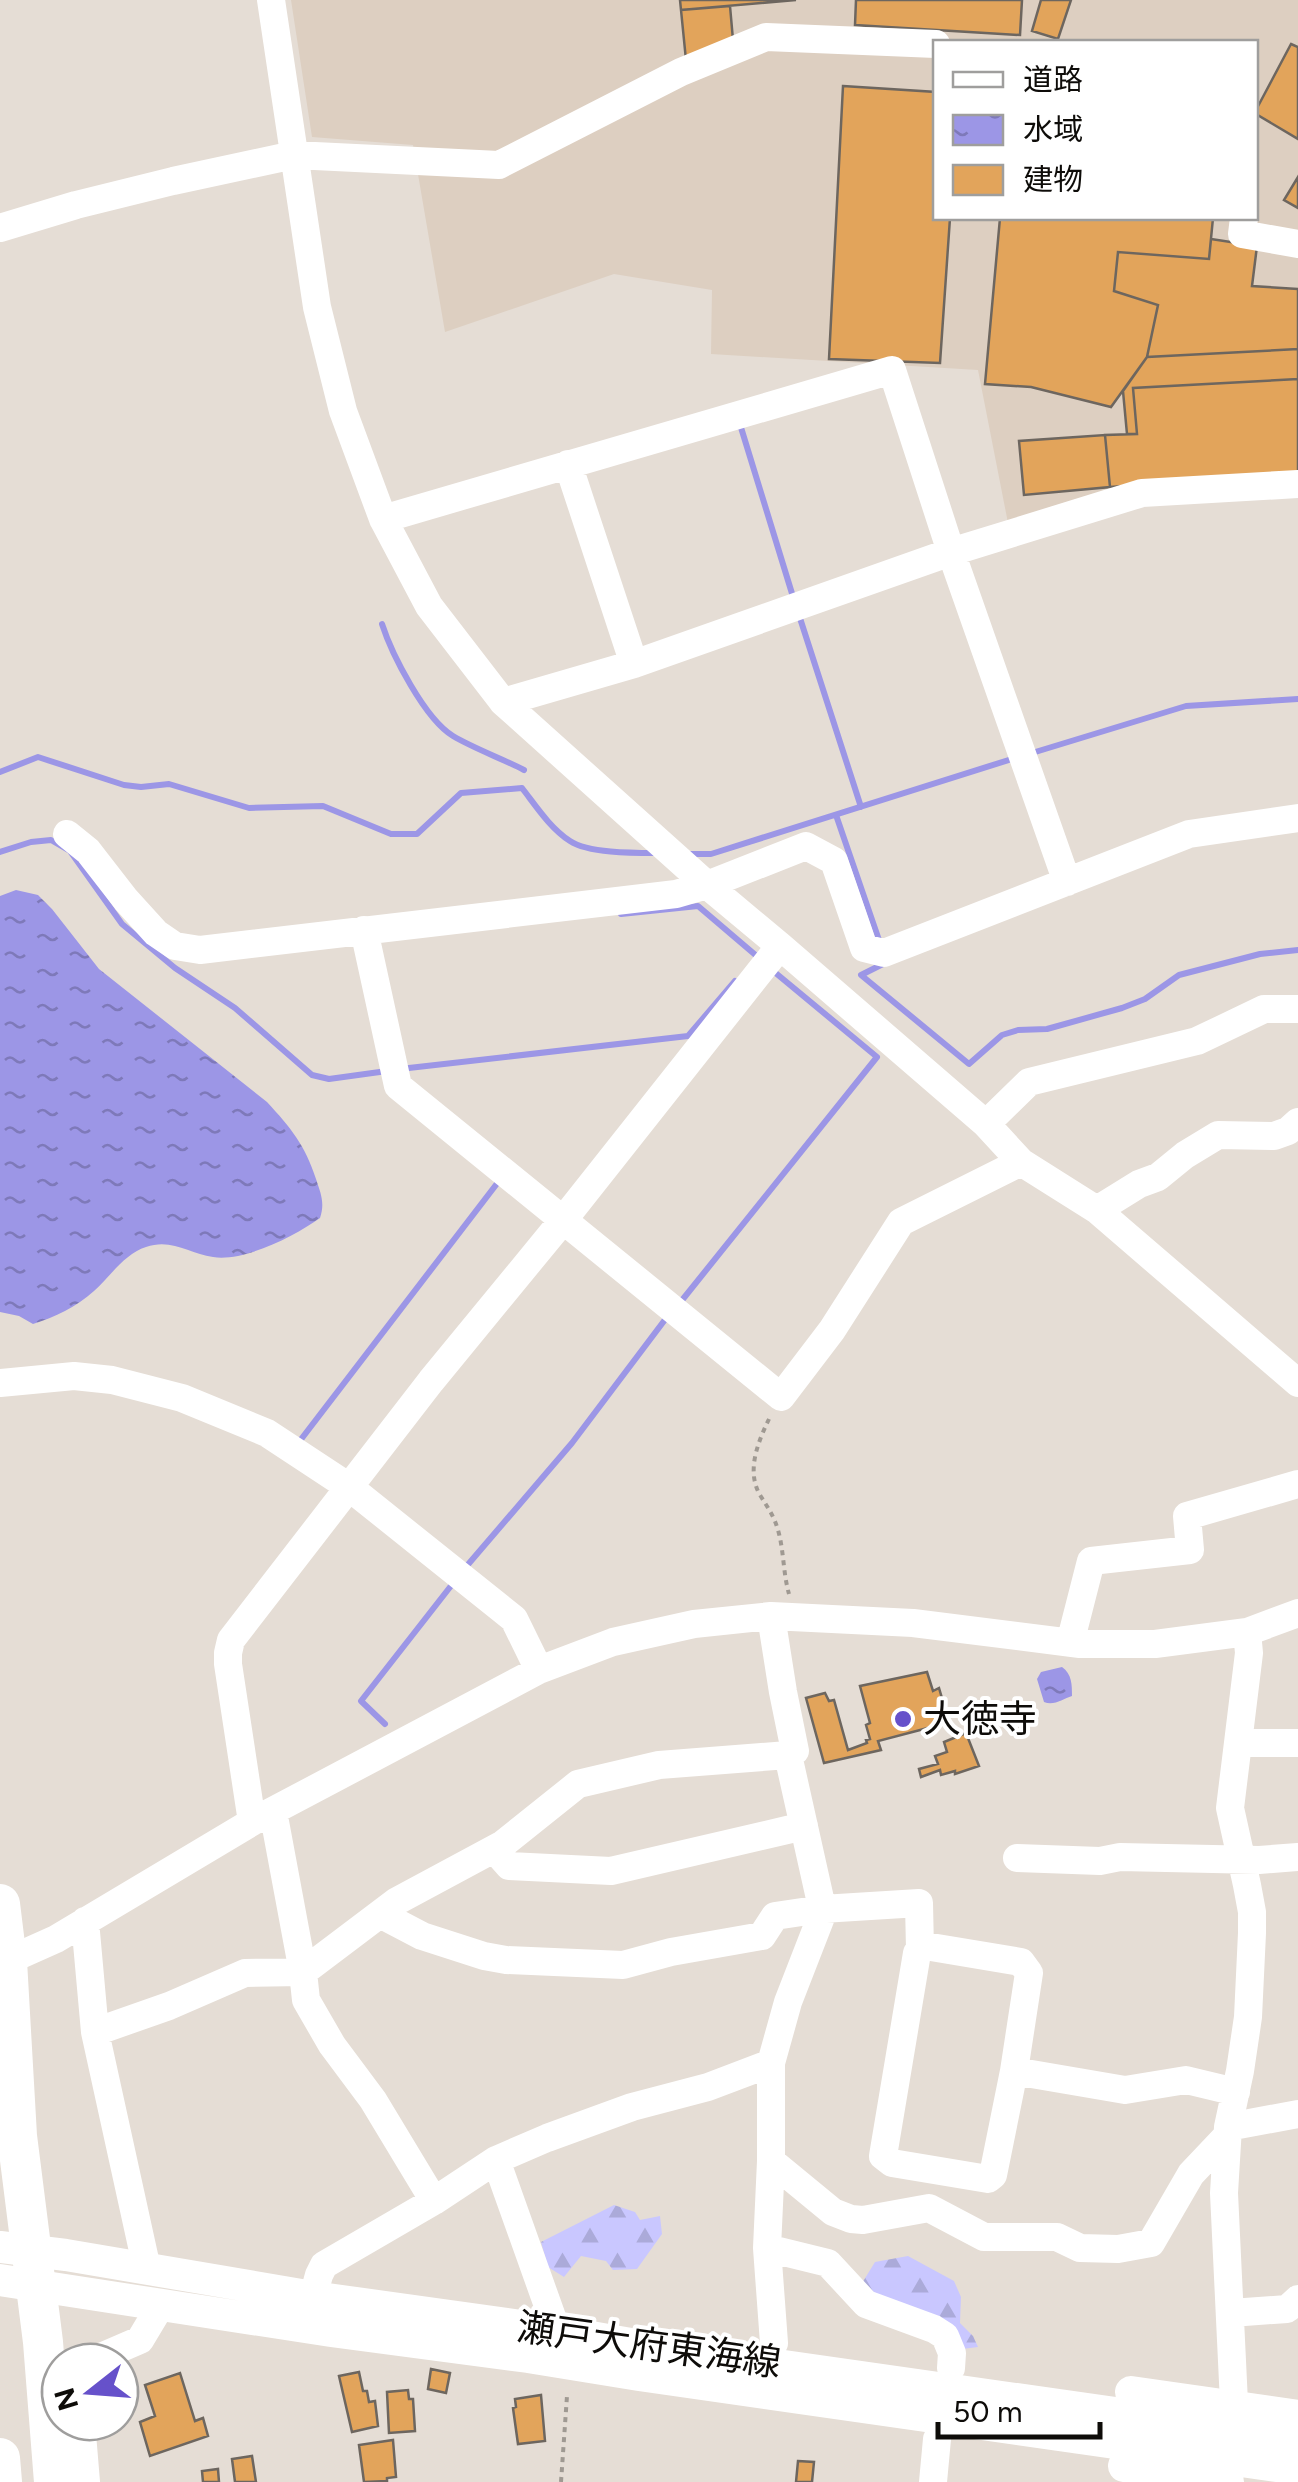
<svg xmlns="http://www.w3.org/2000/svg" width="1298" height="2482" font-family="Figtree,'Noto Sans JP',sans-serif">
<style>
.built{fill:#ddcfc1;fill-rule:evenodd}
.forest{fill:url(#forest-firs)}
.water{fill:url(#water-ripples)}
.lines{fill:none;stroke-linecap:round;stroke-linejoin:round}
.stream{stroke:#9c96e6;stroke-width:6}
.building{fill:#e2a45b;stroke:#6d665f;stroke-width:2.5}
.path{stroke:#9f9992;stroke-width:4;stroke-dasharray:5 5;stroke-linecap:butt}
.minor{stroke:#fff;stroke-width:28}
.major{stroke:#fff;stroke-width:32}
.highway{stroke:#fff;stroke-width:40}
.poi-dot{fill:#6651ca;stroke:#fff;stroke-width:4}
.labels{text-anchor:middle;stroke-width:8;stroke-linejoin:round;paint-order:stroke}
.poi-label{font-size:38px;fill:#0e0c09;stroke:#fff;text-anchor:start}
.street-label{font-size:38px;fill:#0e0c09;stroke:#fff}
</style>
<defs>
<pattern id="forest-firs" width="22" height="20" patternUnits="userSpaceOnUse" patternTransform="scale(2.5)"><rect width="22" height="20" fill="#c9c7ff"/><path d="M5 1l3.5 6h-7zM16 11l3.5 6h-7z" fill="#abaad9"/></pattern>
<pattern id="water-ripples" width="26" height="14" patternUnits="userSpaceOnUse" patternTransform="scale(2.5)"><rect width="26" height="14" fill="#9c96e6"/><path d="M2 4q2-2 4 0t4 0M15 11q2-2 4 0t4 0" fill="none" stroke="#7e79b9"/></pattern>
</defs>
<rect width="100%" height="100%" fill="#e5ddd5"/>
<path class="built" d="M291,0H1298V477L1008,523L978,370L711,354L712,290L614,274L445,332L413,145L312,137ZM936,42H1256V218H936Z"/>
<path class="forest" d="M614,2205L635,2212L640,2220L660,2216L662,2234L637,2269L613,2270L606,2261L581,2256L564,2277L548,2267L541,2242Z
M908,2256L954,2281L961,2297L960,2323L973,2336L978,2347L962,2349L859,2288L875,2262Z"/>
<path class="water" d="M16,890L38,895L52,909L99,969L267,1102C291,1128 305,1145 316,1179C321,1194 325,1203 320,1218C295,1236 244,1262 213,1257C190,1254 172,1238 146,1247C124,1254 110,1277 94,1291C76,1307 55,1317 33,1324L19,1316L0,1312V896Z
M1062,1667C1072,1674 1072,1685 1072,1696C1063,1699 1054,1706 1044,1702L1037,1679L1041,1672Z"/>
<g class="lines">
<path class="stream" d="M739,421L794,600
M798,612L861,807
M382,624C392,655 425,719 453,736C475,749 501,758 524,770
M1032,753L1186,706L1298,699
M0,772L38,757L124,785L141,787L169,784L249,808L323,806L391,834H417L461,793L522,788C536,806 550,828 570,841C588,853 632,853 655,853
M836,815L881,946
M0,852L31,842L51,840L70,851L122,924L175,968L235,1008L312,1075L329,1079L387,1071
M688,854H711L1015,758
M621,914L698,906L759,958
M887,962L861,975L969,1064L1002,1035L1018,1030L1047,1029L1122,1008L1145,999L1179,975L1260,954L1298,950
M400,1069L688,1036L735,981
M679,1304L877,1057L772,970
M299,1442L502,1177
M465,1568L572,1443L667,1317
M385,1724L361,1701L454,1582"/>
</g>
<path class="building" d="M680,0H796L681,10Z
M856,0H1022L1020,35L855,25Z
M1041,0H1071L1058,39L1032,31Z
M730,6L733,40L686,60L681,10Z
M1291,44L1298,47V139L1256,114V110Z
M843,86L936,92V218H950L940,363L829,359Z
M1298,177V208L1284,200Z
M1000,218H1213L1209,259L1118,252L1114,291L1158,305L1147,357L1111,407L1031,387L985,384Z
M1211,239L1257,246L1252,286L1298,289V349L1147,357L1158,305L1114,291L1118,252L1209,259Z
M1298,349V379L1133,388L1137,434H1127L1123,391L1147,357Z
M1298,379V474L1110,487L1105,435L1137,434L1133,388Z
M1105,435L1110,487L1024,495L1019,441Z
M927,1672L933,1691L939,1688L946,1712L936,1715L939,1725L878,1741L881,1750L824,1763L806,1698L825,1693L829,1701L834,1700L848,1750L867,1743L866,1740L870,1739L866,1725L870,1723L860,1686Z
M966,1733L979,1766L955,1774V1771L941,1775L940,1770L921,1777L919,1769L938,1764L935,1756L947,1752L944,1742Z
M431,2369L450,2373L446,2393L428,2389Z
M359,2372L363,2391H367L369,2402L375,2401L378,2426L352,2432L339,2376Z
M180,2373L195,2421L203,2418L208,2436L150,2456L140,2422L155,2416L145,2385Z
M408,2390L409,2399H413L415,2431L389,2433L387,2392Z
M541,2395L545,2441L518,2444L513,2408L516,2407L515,2399Z
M393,2440L396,2477L387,2478V2481L364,2482L359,2445Z
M252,2456L256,2482H235L232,2459Z
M798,2461L814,2462L812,2482H796Z
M218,2469L219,2482H203L202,2471Z"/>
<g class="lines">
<path class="path" d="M769,1419C758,1442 746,1471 760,1495C768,1508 774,1516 778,1530C784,1551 783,1573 789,1594
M561,2482L567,2396"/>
<path class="minor" d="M271,0L317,307L343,411L383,519L429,606L503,702L707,885L780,946L986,1124L1021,1162L1097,1210L1298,1383
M1244,218L1242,234L1298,244
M0,228L76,205L173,181L294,155L499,165L681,72L766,37L936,44
M568,464L634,664
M383,519L892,370L951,552L1067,882
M503,702L634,664L951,552L1142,493L1298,484
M67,834L88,851L126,900L156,933L175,946L200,950L676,894L707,885L806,846L834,861L864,948L884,953L1189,834L1298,818
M364,930L398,1086L781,1397L832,1330L901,1222L1021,1162
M986,1124L1029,1082L1197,1041L1264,1009H1298
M1097,1210L1139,1184L1158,1177L1185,1155L1218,1135L1274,1136L1288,1131L1298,1122
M0,1383L74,1376L112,1380L182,1398L267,1433L349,1487L514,1619L539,1670
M1070,1643L1091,1561L1190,1550L1187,1516L1298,1484
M1239,1743H1298
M273,1811L303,1972L397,1901L503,1844L578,1784L659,1765L788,1755
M252,1822L228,1664V1653L231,1640L431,1381L564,1219L780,946
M494,1849L509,1866L611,1871L804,1826
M1017,1858L1100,1861L1120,1857L1259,1860L1298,1857
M380,1914L422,1936L484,1956L506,1960L623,1965L671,1952L762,1936L775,1916L822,1909L919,1903L920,1950
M85,1921L95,2032
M925,1946L1021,1962L1029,1973L1014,2071L993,2175L988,2179L892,2163L883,2156L917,1953Z
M0,1964L56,1939L252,1822L539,1670L613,1642L694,1624L771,1616L913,1623L1080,1644H1155L1247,1632L1298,1613
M771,2063V2161L767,2248L828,2263L866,2304L934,2329L945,2336L952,2353L951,2368
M1014,2071L1125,2090L1186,2080L1236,2092
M1228,2127L1298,2114
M496,2160L557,2331
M771,2161L833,2212L851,2219L863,2220L929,2208L984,2237H1057L1080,2248L1118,2249L1151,2243L1191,2174L1227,2136
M767,2248L774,2343
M147,2269L95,2032L169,2006L245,1973L303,1972L306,2000L332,2045L373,2100L434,2201
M313,2297L319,2275L324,2265L434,2201L496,2160L547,2138L632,2107L708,2087L771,2063L788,2002L823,1912L788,1755L795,1751L783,1692L771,1616
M1231,2313L1287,2309L1298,2299
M89,2362L140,2340L161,2305
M81,2422L86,2482
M1235,2424L1224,2193L1228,2127L1240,2071L1248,2017L1252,1933V1912L1247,1885L1230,1808L1249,1653L1247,1632
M933,2482L937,2439"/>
<path class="major" d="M0,2247L66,2255L313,2297L557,2331L642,2346L1298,2439
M0,2280L331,2331L528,2357L639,2375L1298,2469
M1131,2392L1298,2416
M1124,2466L1228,2482"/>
<path class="highway" d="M0,1904L7,1961L17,2136L43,2342L54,2482
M0,2458L2,2482"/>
</g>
<circle class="poi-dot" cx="903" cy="1719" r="10"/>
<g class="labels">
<g class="poi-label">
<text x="923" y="1732">大徳寺</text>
</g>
<g class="street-label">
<text transform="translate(649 2345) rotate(8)" y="13">瀬戸大府東海線</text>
</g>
</g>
<rect x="933" y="40" width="325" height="180" fill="#ffffff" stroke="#9f9e9d" stroke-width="2.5"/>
<rect x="953" y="72" width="50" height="15" fill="#ffffff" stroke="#9f9e9d" stroke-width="2.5"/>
<text x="1023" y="90" font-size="30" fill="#0e0c09">道路</text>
<rect x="953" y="115" width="50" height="30" fill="url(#water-ripples)" stroke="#9f9e9d" stroke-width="2.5"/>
<text x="1023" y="140" font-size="30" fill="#0e0c09">水域</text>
<rect x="953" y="165" width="50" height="30" fill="#e2a45b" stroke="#9f9e9d" stroke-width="2.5"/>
<text x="1023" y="190" font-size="30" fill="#0e0c09">建物</text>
<g transform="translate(90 2392) rotate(253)"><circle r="48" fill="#ffffff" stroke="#9f9e9d" stroke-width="2.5"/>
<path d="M0-8L18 38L0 25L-18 38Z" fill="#6651ca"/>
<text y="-15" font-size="28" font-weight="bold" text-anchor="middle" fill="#0e0c09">N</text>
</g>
<path d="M938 2422v15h162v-15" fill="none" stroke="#0e0c09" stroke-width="5"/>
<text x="953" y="2422" font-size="30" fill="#0e0c09" stroke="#ffffff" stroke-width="8" paint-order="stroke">50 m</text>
</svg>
